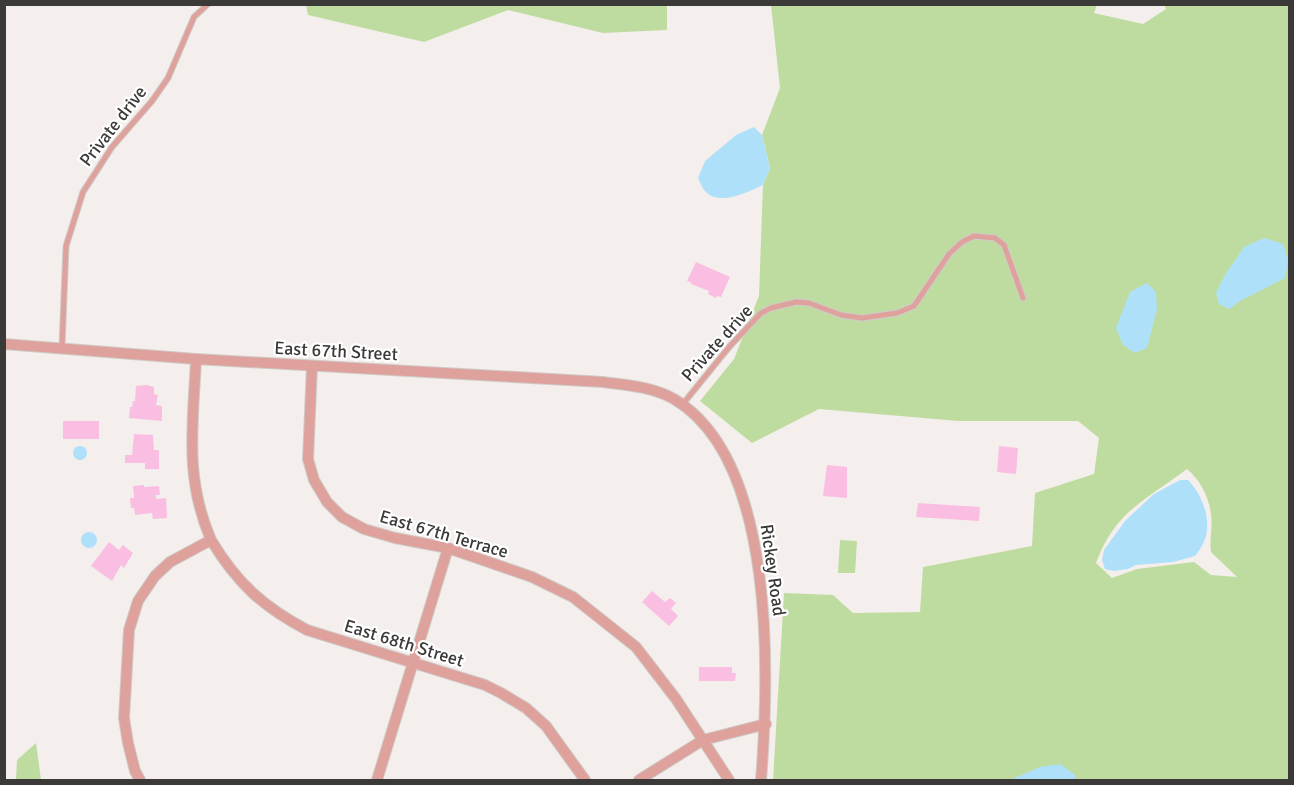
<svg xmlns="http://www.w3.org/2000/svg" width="1294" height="785" font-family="Signika,sans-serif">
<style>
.green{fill:#bfdca0;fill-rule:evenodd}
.water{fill:#aee1f9}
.building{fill:#fabee2}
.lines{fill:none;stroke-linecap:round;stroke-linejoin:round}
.lane-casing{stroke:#cfcbc8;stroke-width:7}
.street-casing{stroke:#cfcbc8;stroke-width:12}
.lane{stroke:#dea19c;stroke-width:5}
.street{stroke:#dea19c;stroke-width:10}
.labels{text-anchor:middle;stroke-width:4.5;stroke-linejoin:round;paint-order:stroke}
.street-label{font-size:18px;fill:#3c3a39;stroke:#fff}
</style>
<rect width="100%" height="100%" fill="#f4efec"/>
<path class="green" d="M306,5H667V30L603,33L508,10L424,42L308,15Z
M771,5H1097L1094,13L1143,24L1166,9L1164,5H1289V780H773L784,593L833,595L853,613L920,612L923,567L1032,546L1035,493L1094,474L1099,438L1078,421H958L819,409L752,443L700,401L734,359L759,296L763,185L770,168L762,135L780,88ZM1187,469C1200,480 1209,497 1211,514C1213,527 1209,540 1211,552L1237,577L1211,575L1194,562L1137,569L1112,578L1096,563C1115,511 1146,500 1187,469Z
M840,540L857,541L855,573H838Z
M36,743L41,780H16L17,760Z"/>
<path class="water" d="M754,127L762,135L770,168L763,185C748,192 719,207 705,191C702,188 700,182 698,178L705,161L736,135Z
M1264,238L1283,244L1288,261L1285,278L1240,301L1229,309L1219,304L1216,293L1225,275L1244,247Z
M1147,283L1156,292L1157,309L1147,348L1135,353L1123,345L1116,328L1130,292Z
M73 453a7 7 0 1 1 14 0a7 7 0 1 1-14 0Z
M1180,480H1188C1202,494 1212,520 1205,539C1203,545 1199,551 1195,556L1173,562L1136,565L1128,569L1114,571L1105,569L1102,560L1104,550L1125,521L1154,494Z
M81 540a8 8 0 1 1 16 0a8 8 0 1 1-16 0Z
M1060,764L1075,775V780H1010L1040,767Z"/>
<path class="building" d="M696,262L730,277L721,297L717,296L716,298L708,294L709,291L691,284L692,283L687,281Z
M147,385L154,387V394L158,395L156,405L162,406V421L129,418L130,407H132L133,401H135L136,386Z
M63,421H99V439H63Z
M134,434L153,435L154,450H159V469H145V463H125V455H132Z
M999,446L1018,448L1016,474L997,472Z
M827,465L847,467V498L823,496Z
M144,485V487L159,486L160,495H156V499L166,498L167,518L153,519L152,513L135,515L134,508H131L130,498H134L133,486Z
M918,503L980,507L979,521L916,517Z
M109,542L119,550L123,545L133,553L124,568L121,565L112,581L91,566Z
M652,591L665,602L670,598L676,603L671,609L678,616L669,626L642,602Z
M699,667H732V673H736L735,681H699Z"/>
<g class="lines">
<g class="lane-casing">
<path id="lane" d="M62,347L66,246L83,192L112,147L152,101L168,78L194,17L208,4
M682,405L730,346L761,313L771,308L796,302L809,303L841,315L862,318L897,313L914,306L949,254L962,242L974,236L995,238L1004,245L1023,298"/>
</g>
<g class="street-casing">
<path id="street" d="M4,344L196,359L603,382C627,385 653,387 674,399C777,460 769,677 761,780
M312,366L308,459L314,480L327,502L342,517L364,529L395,538L448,548L532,577L573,597L636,647L676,699L729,780
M211,540C237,583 263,607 307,630L485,685L501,693L526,708L546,726L585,780
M140,780L135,771L128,743L124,718L129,630L138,601L155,576L170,562L211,540C184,477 193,425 196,359
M377,780L448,548
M639,780L703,740L766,724"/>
</g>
<use href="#lane" class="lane"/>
<use href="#street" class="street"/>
</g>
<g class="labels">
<g class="street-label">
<text transform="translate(113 126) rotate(-52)" y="6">Private drive</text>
<text transform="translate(717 343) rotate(-48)" y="6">Private drive</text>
<text transform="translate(336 351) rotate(3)" y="6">East 67th Street</text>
<text transform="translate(444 534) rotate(16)" y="6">East 67th Terrace</text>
<text transform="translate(773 570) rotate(82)" y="6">Rickey Road</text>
<text transform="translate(404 643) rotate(17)" y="6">East 68th Street</text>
</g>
</g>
<rect width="1294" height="785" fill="none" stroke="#3c3a39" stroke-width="12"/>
</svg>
